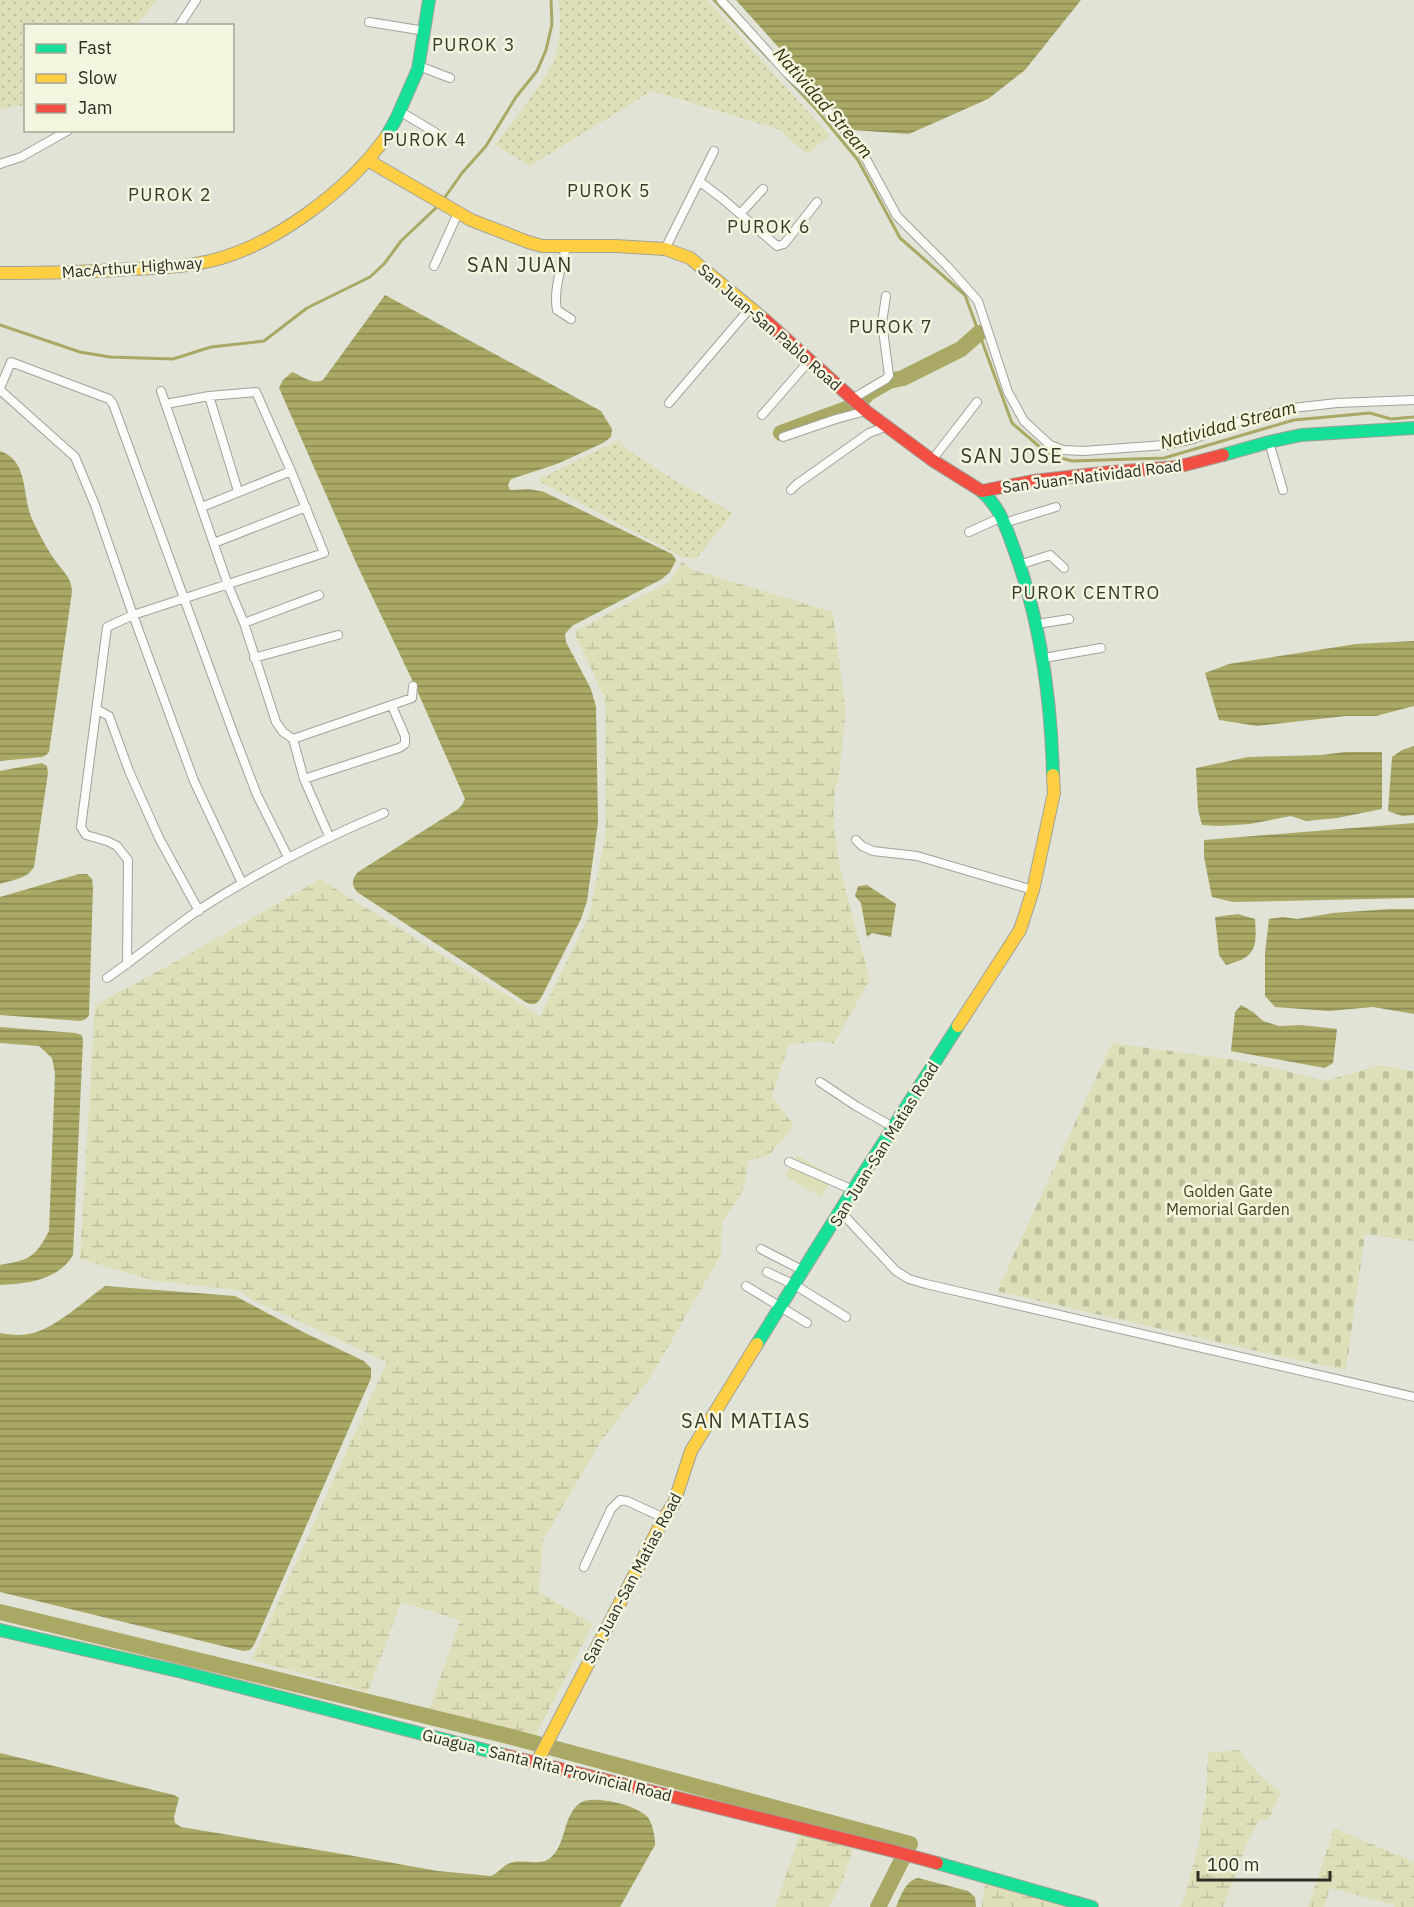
<svg xmlns="http://www.w3.org/2000/svg" width="1414" height="1907" font-family="'IBM Plex Sans',sans-serif">
<style>
.grass{fill:url(#grass-dots)}
.wetland{fill:url(#wetland-marsh)}
.cemetery{fill:url(#cemetery-stones)}
.garden{fill:#dedfb8}
.water{fill:url(#water-rules)}
.lines{fill:none;stroke-linecap:round;stroke-linejoin:round}
.stream{stroke:#a9a864;stroke-width:3}
.river{stroke:#a9a864;stroke-width:16}
.street-casing{stroke:#a1a299;stroke-width:10}
.fast-casing{stroke:#a1a299;stroke-width:14}
.slow-casing{stroke:#a1a299;stroke-width:14}
.jam-casing{stroke:#a1a299;stroke-width:14}
.street{stroke:#fbfbf9;stroke-width:8}
.fast{stroke:#16e098;stroke-width:12}
.slow{stroke:#ffcf43;stroke-width:12}
.jam{stroke:#f24e42;stroke-width:12}
.labels{text-anchor:middle;stroke-width:5;stroke-linejoin:round;paint-order:stroke}
.street-label{font-size:16px;fill:#2d2d25;stroke:#f4f5df}
.park-label{font-size:16px;fill:#45451f;stroke:#f4f5df}
.neighbourhood-label{font-size:18px;letter-spacing:1.5px;fill:#393a28;stroke:#f4f5df}
.water-label{font-size:18px;font-style:italic;fill:#33330b;stroke:#f4f5df}
.quarter-label{font-size:20px;letter-spacing:1.5px;fill:#393a28;stroke:#f4f5df}
</style>
<defs>
<pattern id="grass-dots" width="8" height="8" patternUnits="userSpaceOnUse" patternTransform="scale(1.5)"><rect width="8" height="8" fill="#dedfb8"/><path d="M2 2h.1M6 6h.1" fill="none" stroke="#bfc09e" stroke-width="1.8" stroke-linecap="round"/></pattern>
<pattern id="wetland-marsh" width="20" height="14" patternUnits="userSpaceOnUse" patternTransform="scale(1.5)"><rect width="20" height="14" fill="#dedfb8"/><path d="M1 5h8M5 5V1M11 12h8M15 12V8" fill="none" stroke="#bfc09e"/></pattern>
<pattern id="cemetery-stones" width="16" height="16" patternUnits="userSpaceOnUse" patternTransform="scale(1.5)"><rect width="16" height="16" fill="#dedfb8"/><path d="M2 7V4a2 2 0 0 1 4 0v3zM10 15v-3a2 2 0 0 1 4 0v3z" fill="#bfc09e"/></pattern>
<pattern id="water-rules" width="6" height="5" patternUnits="userSpaceOnUse" patternTransform="scale(1.5)"><rect width="6" height="5" fill="#a9a864"/><path d="M0 2.5h6" fill="none" stroke="#8a8952"/></pattern>
</defs>
<rect width="100%" height="100%" fill="#e2e3d7"/>
<path class="grass" d="M0,0H156L148,12L135,25L26,26L25,105L0,109Z
M559,0H707L830,136L807,154L778,129L652,91L530,166L495,145C511,123 551,76 557,51C561,35 560,17 559,0Z
M619,440L626,449L676,481L733,513L696,559L684,558L537,480Z"/>
<path class="wetland" d="M682,562L694,570L833,612L846,712L838,784H836C835,796 833,809 834,821C837,871 857,930 870,979L834,1044L819,1041L789,1045L772,1095L794,1126L769,1155L748,1161L745,1184L740,1196L722,1222L721,1255L650,1378L601,1441L543,1540L539,1592L593,1624L536,1735L430,1708L460,1620L401,1602L368,1692L252,1660L387,1362L255,1301L238,1290L155,1281L80,1259L95,1005L175,962L320,879L540,1016L589,916L605,838V699L574,632L670,581Z
M1239,1750C1251,1767 1263,1781 1281,1792L1269,1819L1259,1820L1246,1846L1223,1907H1180L1186,1892L1200,1839L1199,1831L1206,1798L1208,1753Z
M1334,1828L1414,1862V1907H1394V1905L1330,1888L1324,1907H1308Z
M800,1834L854,1846L842,1883L829,1907H775Z
M985,1882L1068,1907H982Z"/>
<path class="cemetery" d="M1112,1043L1229,1059L1262,1065L1325,1081L1380,1065L1414,1071V1241L1365,1234L1346,1370L1292,1359L997,1291Z"/>
<path class="garden" d="M797,1155L833,1176L821,1197L785,1176Z"/>
<path class="water" d="M736,0H1081L1025,70L988,99L909,134L853,130Z
M385,295L601,411L612,429L611,437L603,443L557,464L511,479L508,485L510,490L530,489L544,492L672,554L676,560L670,572L662,579L572,626L565,634L566,642L591,689L596,707L598,823L587,901L581,919L542,996C538,1003 535,1006 527,1003L357,892C351,884 352,879 358,872L458,809L462,805L465,799L415,686L358,567L279,388L283,380L292,372C302,376 313,385 323,380Z
M0,451C29,460 22,497 32,519C38,532 45,545 52,556C60,569 72,576 72,592L49,752L46,755L42,757L0,761Z
M1414,641V706L1376,716H1346L1257,726L1219,720L1205,673L1229,664L1356,644Z
M1414,746V815L1402,816L1388,811L1392,757L1402,750Z
M1345,752H1382V809L1337,818L1306,821L1291,816L1250,824L1219,826L1202,825L1198,810L1196,768L1248,757L1321,755Z
M42,763L47,766L48,773L34,867C27,879 12,880 0,884V771Z
M1414,823V898L1233,902L1212,897L1204,857V840Z
M79,874H87L92,879L93,888L89,1015L86,1019L80,1021L0,1015V897Z
M867,885L896,904L891,937L872,933L867,937L861,903L855,896L858,886Z
M1390,909H1414V1014L1373,1007L1329,1011L1275,1007L1265,996V953L1269,919L1283,917L1297,919L1333,913Z
M1238,914L1255,919C1257,948 1256,957 1226,965L1219,955L1215,917Z
M1241,1005L1253,1012L1263,1021L1279,1026L1301,1025L1337,1029L1333,1063L1325,1068L1231,1051L1235,1012Z
M0,1027L75,1033L82,1035L83,1042L73,1255C59,1280 26,1284 0,1285V1265C29,1260 35,1258 49,1231L55,1073L52,1058L39,1046L0,1043Z
M105,1286L235,1296L305,1333L364,1361L371,1368V1378L254,1645L250,1650L243,1651L0,1592V1333C11,1335 22,1336 33,1333C55,1328 86,1300 105,1286Z
M0,1753L174,1795L179,1798L174,1817L175,1823L181,1827L354,1856L438,1871L491,1876C499,1873 504,1863 514,1862C525,1860 540,1866 550,1858C567,1845 562,1816 580,1803C593,1794 641,1806 649,1819C653,1826 655,1836 655,1845L620,1907H0Z
M918,1878L968,1891L975,1897L976,1907H896C901,1896 905,1881 918,1878Z"/>
<g class="lines">
<path class="stream" d="M714,0L770,60
M787,78L816,109L858,160L900,238L965,295L1012,423L1048,454L1072,461L1164,458L1294,420L1370,413L1391,419L1414,417
M443,200L462,173L486,146L516,97L537,71L546,50L552,24L551,0
M0,325L80,352L110,357L173,359L211,347L264,341L307,308L370,277L384,264L401,241L439,205"/>
<path class="river" d="M781,433L857,405L868,393L889,381L903,378L961,349L979,333
M0,1612L508,1736L910,1844L878,1907"/>
<g class="street-casing">
<path id="street" d="M721,0L787,73L821,104L859,146L897,216L947,266L978,301L1008,392L1024,421L1050,445L1063,450L1083,451L1165,445L1193,439L1235,423L1284,409L1337,403L1414,400
M369,22L425,31
M179,26L196,0
M419,66L450,78
M401,112L436,133
M0,164L21,157L69,130
M699,181L724,200L777,246L784,244L817,202
M740,214L763,189
M566,247C562,266 553,290 557,310L571,319
M665,249L714,151
M434,266L458,213
M0,388L11,362L109,399L113,404L234,735L257,795L288,857
M0,390L75,457L95,505L133,615L194,781L242,883
M161,391L228,585L244,623L276,722L283,732L293,739L304,779L329,836
M852,399L886,379L889,375L882,323L886,296
M669,403L751,307
M166,404L209,396
M762,415L810,360
M783,437L836,419L866,411
M1269,442L1283,490
M932,460L977,402
M791,490L797,484L869,433L885,427
M202,507L291,471
M1004,523L1056,507
M969,532L1002,517
M214,543L306,507
M1019,565L1050,555L1064,568
M244,623L319,595
M1037,624L1069,619
M254,658L338,635
M1044,658L1101,648
M96,709L109,716L129,771L159,838L199,911
M293,739L412,698L413,686
M304,779L399,748L405,744V736L392,706
M856,840L862,846L873,851L917,856L1033,890
M127,964L128,860L117,846L107,841L86,835L81,827L107,627L133,615L324,553L291,471L256,392L209,396L238,491
M107,978C139,956 168,931 200,909C259,871 320,840 384,813
M820,1082L856,1106L893,1127
M789,1162L853,1190
M840,1211L896,1271L909,1279L926,1284L1414,1397
M761,1249L804,1271
M767,1272L795,1285L846,1317
M746,1286L807,1323
M584,1567L611,1509L620,1500L627,1501L664,1518"/>
</g>
<g class="fast-casing">
<path id="fast" d="M386,137L397,117L418,69L429,0
M1223,455L1269,442L1301,435L1414,428
M980,490C999,505 1006,527 1014,549C1041,622 1051,697 1053,775
M757,1344L853,1190L958,1026
M0,1630L182,1672L504,1755
M937,1863L1092,1907"/>
</g>
<g class="slow-casing">
<path id="slow" d="M369,161L471,220L528,242L542,246H615L665,249L690,258L765,320
M0,273C44,273 88,272 132,269C158,268 184,267 210,261C274,246 348,190 386,137
M958,1026L1020,930L1033,890L1054,793L1053,775
M537,1762L664,1518L674,1503L691,1451L757,1344"/>
</g>
<g class="jam-casing">
<path id="jam" d="M765,320L866,411L932,460L980,490
M982,491L1033,481L1111,472L1177,467L1223,455
M504,1755L889,1850L937,1863"/>
</g>
<use href="#street" class="street"/>
<use href="#fast" class="fast"/>
<use href="#slow" class="slow"/>
<use href="#jam" class="jam"/>
</g>
<g class="labels">
<g class="street-label">
<text transform="translate(132 267) rotate(-4)" y="6">MacArthur Highway</text>
<text transform="translate(770 327) rotate(41)" y="6">San Juan-San Pablo Road</text>
<text transform="translate(1092 476) rotate(-7)" y="6">San Juan-Natividad Road</text>
<text transform="translate(884 1144) rotate(-58)" y="6">San Juan-San Matias Road</text>
<text transform="translate(632 1578) rotate(-62)" y="6">San Juan-San Matias Road</text>
<text transform="translate(547 1765) rotate(14)" y="6">Guagua - Santa Rita Provincial Road</text>
</g>
<g class="park-label">
<text x="1228" y="1197">Golden Gate<tspan x="1228" dy="18">Memorial Garden</tspan></text>
</g>
<g class="neighbourhood-label">
<text x="474" y="51">PUROK 3</text>
<text x="425" y="146">PUROK 4</text>
<text x="609" y="197">PUROK 5</text>
<text x="170" y="201">PUROK 2</text>
<text x="769" y="233">PUROK 6</text>
<text x="891" y="333">PUROK 7</text>
<text x="1086" y="599">PUROK CENTRO</text>
</g>
<g class="water-label">
<text transform="translate(823 103) rotate(49)" y="6">Natividad Stream</text>
<text transform="translate(1228 425) rotate(-15)" y="6">Natividad Stream</text>
</g>
<g class="quarter-label">
<text x="520" y="272">SAN JUAN</text>
<text x="1012" y="463">SAN JOSE</text>
<text x="746" y="1428">SAN MATIAS</text>
</g>
</g>
<rect x="24" y="24" width="210" height="108" fill="#f4f5df" stroke="#a4a595" stroke-width="1.5"/>
<rect x="36" y="44" width="30" height="9" fill="#16e098" stroke="#a4a595" stroke-width="1.5"/>
<text x="78" y="54" font-size="18" fill="#2d2d25">Fast</text>
<rect x="36" y="74" width="30" height="9" fill="#ffcf43" stroke="#a4a595" stroke-width="1.5"/>
<text x="78" y="84" font-size="18" fill="#2d2d25">Slow</text>
<rect x="36" y="104" width="30" height="9" fill="#f24e42" stroke="#a4a595" stroke-width="1.5"/>
<text x="78" y="114" font-size="18" fill="#2d2d25">Jam</text>
<path d="M1198 1871v9h132v-9" fill="none" stroke="#2d2d25" stroke-width="3"/>
<text x="1207" y="1871" font-size="18" fill="#2d2d25" stroke="#f4f5df" stroke-width="4.5" paint-order="stroke">100 m</text>
</svg>
